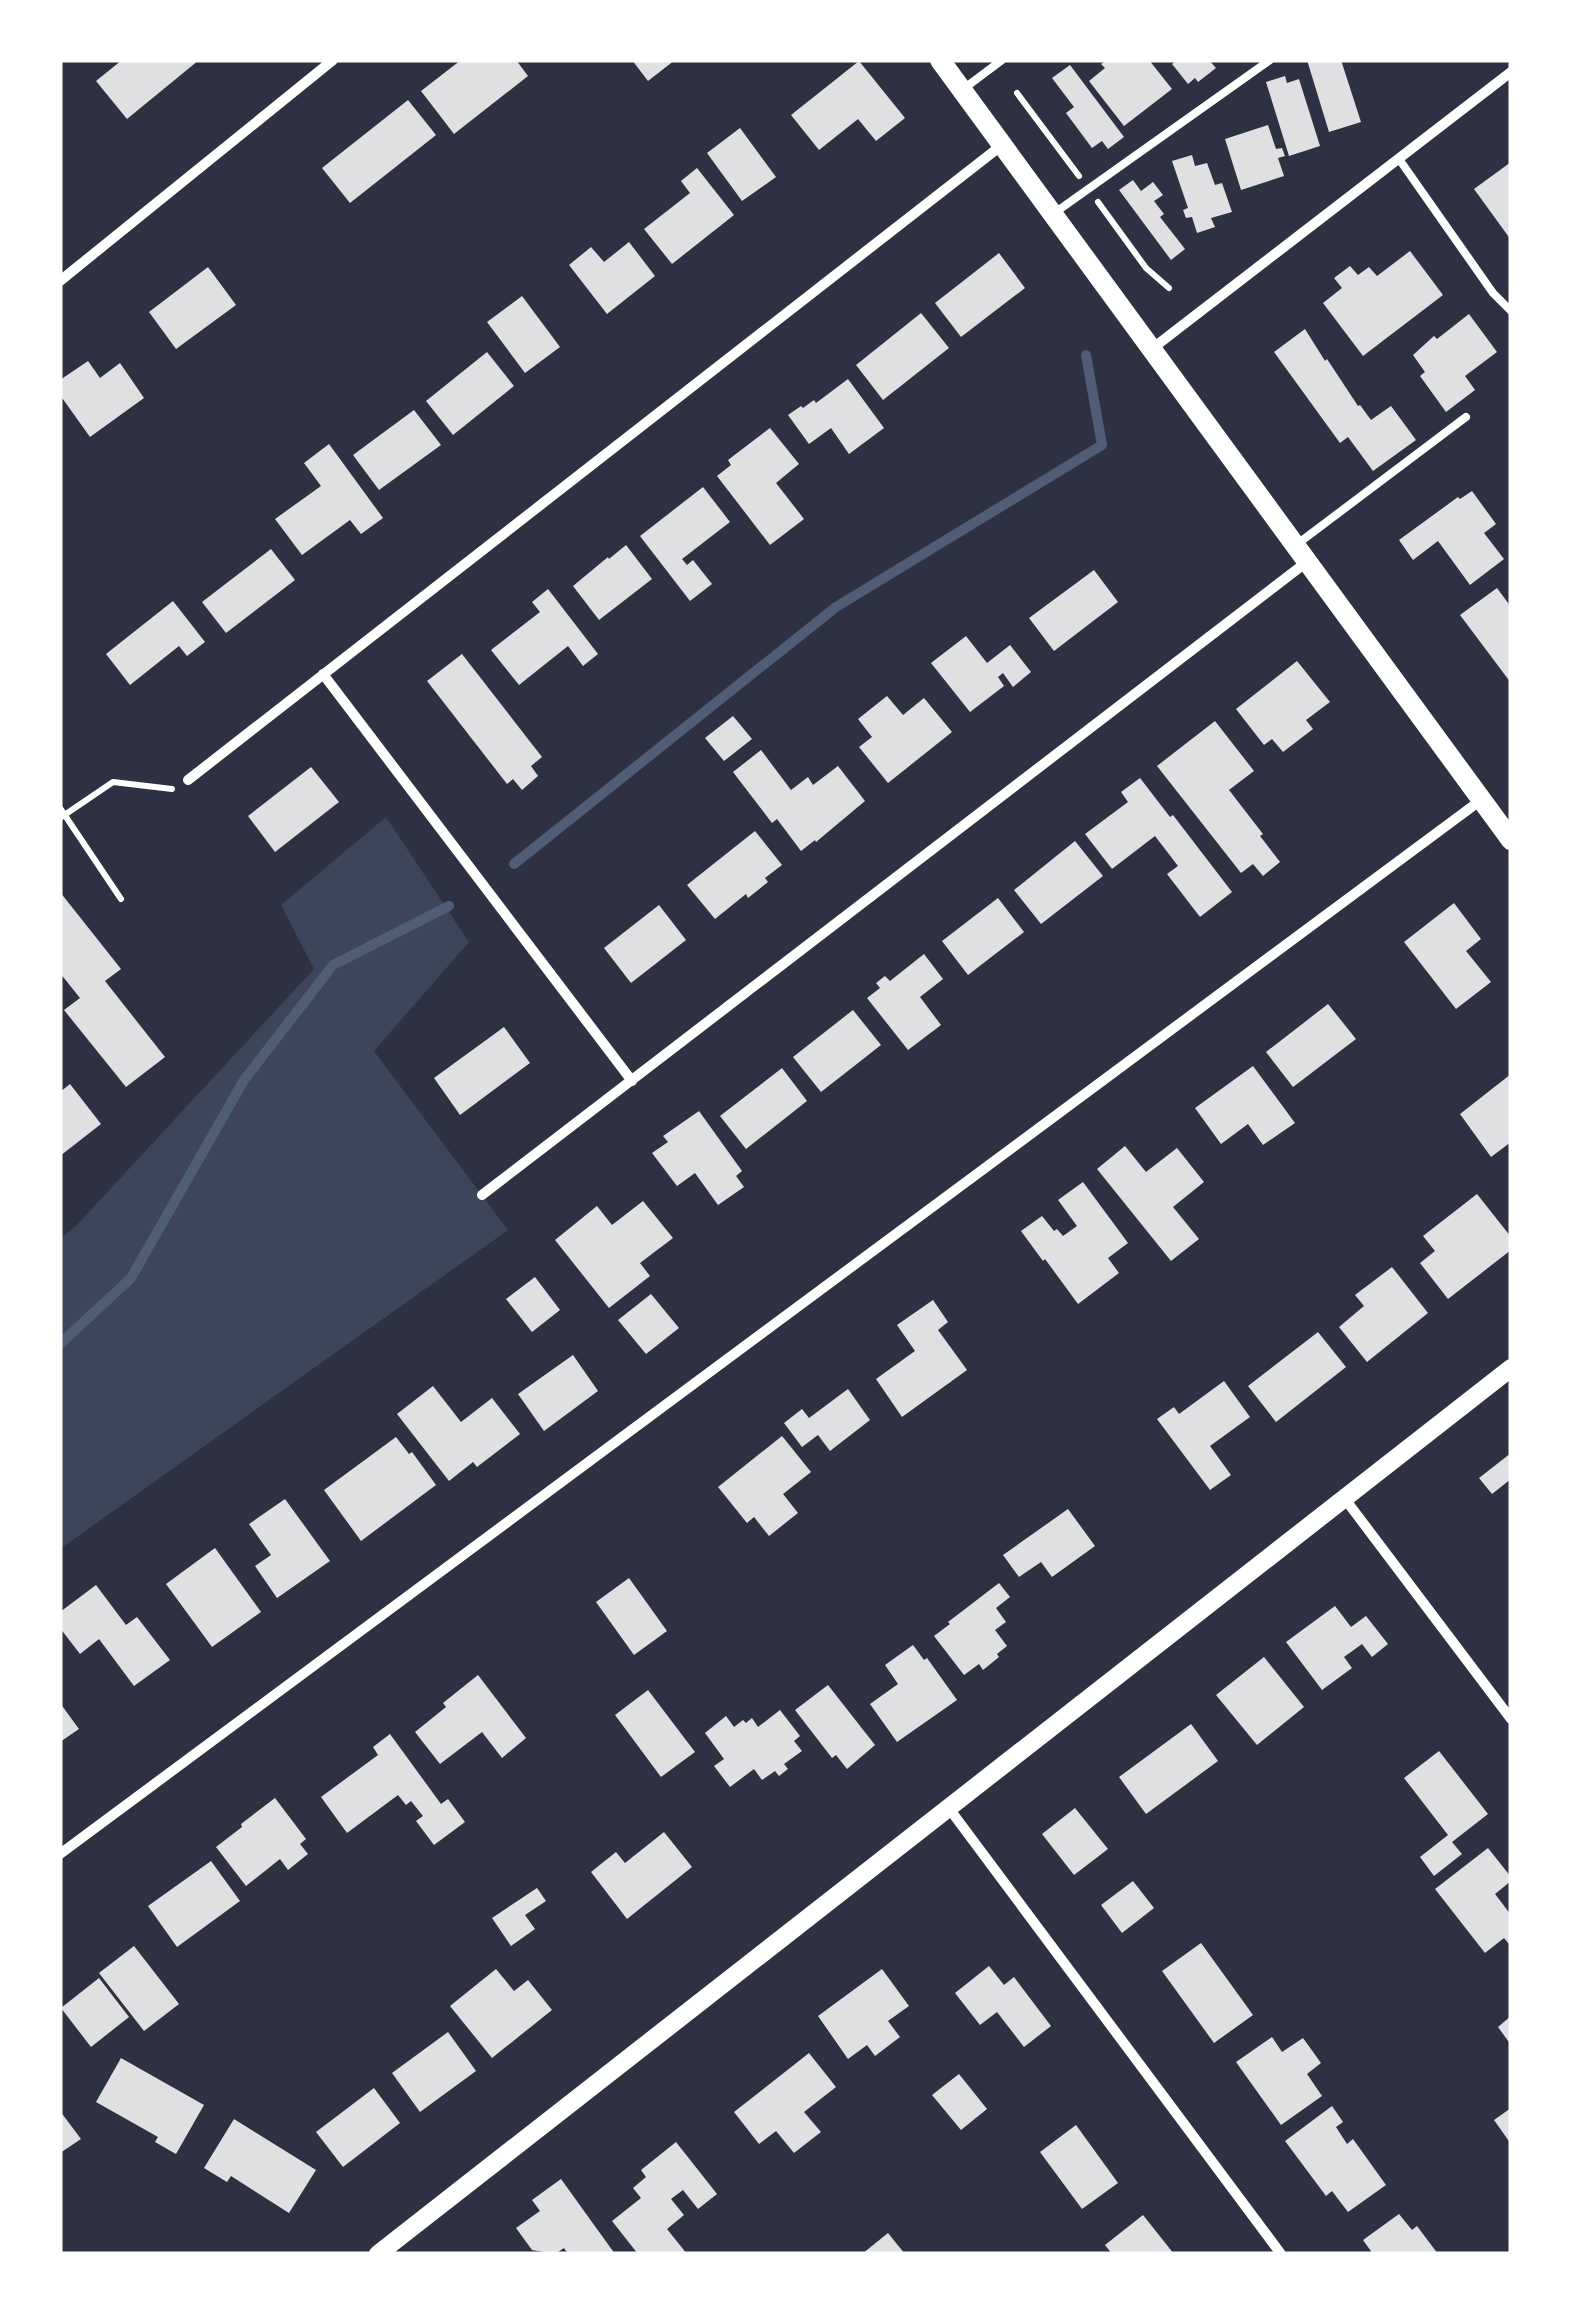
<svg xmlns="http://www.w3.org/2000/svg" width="1571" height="2314" font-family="'Public Sans',sans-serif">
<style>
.green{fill:#3c4559}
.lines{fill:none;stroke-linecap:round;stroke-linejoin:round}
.stream{stroke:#4f5d75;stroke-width:10}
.building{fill:#e0e0e3}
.path{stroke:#fff;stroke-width:6}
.service{stroke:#fff;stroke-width:8}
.minor{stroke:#fff;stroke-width:10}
.tertiary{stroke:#fff;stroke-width:18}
.secondary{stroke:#fff;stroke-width:20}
</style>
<rect width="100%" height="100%" fill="#2d3142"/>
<path class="green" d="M386,817L469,942L374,1051L508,1230L60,1549V1238L75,1227L314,969L281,905Z"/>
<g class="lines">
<path class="stream" d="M514,864L836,607L1102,445L1086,355
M60,1344L131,1278L244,1080L333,965L449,906"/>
</g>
<path class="building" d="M122,60H199L127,119L96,81Z
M461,60H516L528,76L454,134L421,91Z
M632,60H675L648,81Z
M1107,60H1149L1172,89L1124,126L1089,81L1105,68L1101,64Z
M1177,60H1209L1216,68L1198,82L1195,78L1188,84L1172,64Z
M1307,60H1341L1361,122L1329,132Z
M859,61L905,118L876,141L858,119L819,150L791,115Z
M1070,65L1124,137L1108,149L1102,141L1092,148L1066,113L1074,107L1052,78Z
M1285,76L1287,83L1299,79L1320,146L1289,156L1266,82Z
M408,100L436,135L350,203L322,168Z
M1268,125L1276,149L1282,148L1285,156L1278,158L1284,176L1241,190L1225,139Z
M740,128L776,177L742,201L707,153Z
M1192,155L1195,166L1207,163L1215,185L1222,183L1232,212L1211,218L1215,227L1197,233L1192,217L1186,218L1183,210L1188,208L1172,161Z
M1511,162V240L1474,189Z
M697,168L734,215L672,264L644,229L690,193L681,181Z
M1133,180L1141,191L1153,182L1163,195L1154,201L1164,214L1160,217L1185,249L1171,260L1119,190Z
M629,242L655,276L607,314L569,265L591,247L604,262Z
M1410,251L1443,295L1363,356L1323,303L1342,288L1334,278L1350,266L1358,275L1369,267L1377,276Z
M999,253L1025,288L961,337L935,303Z
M208,267L236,305L176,349L149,312Z
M522,296L560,347L525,373L487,322Z
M921,313L949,348L883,400L856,365Z
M1469,314L1497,352L1465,376L1475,390L1446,412L1420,376L1425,372L1413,355L1434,336L1437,339Z
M1305,329L1325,361L1327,359L1358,406L1360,405L1371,420L1391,406L1416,440L1373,471L1348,437L1340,443L1274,352Z
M487,352L514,386L453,435L426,401Z
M88,361L100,378L120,363L144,398L90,437L60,395V380Z
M848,379L884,428L849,454L831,428L809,444L788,415L801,406L803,408L814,400L816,403Z
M414,410L441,445L379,490L353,455Z
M770,428L799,464L776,483L804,519L770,545L717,476L731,465L728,460Z
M329,444L383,518L361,534L350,520L302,555L275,519L321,486L304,463Z
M703,487L730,522L682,559L687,565L693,560L712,584L690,601L640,536Z
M1472,491L1496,524L1484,533L1504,559L1470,585L1438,541L1413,560L1399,540L1458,497L1460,499Z
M626,545L652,579L599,620L573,586L608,557L609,559Z
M271,549L295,580L226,633L202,602Z
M1094,570L1118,602L1054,651L1029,618Z
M1497,588L1511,607V683L1460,615Z
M548,589L598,654L583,666L568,646L519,685L491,650L540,612L532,602Z
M173,601L205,642L187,656L179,646L130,685L106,654Z
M966,636L987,663L1010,645L1031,672L1013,687L1003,673L998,677L1004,686L970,712L931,663Z
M462,654L542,757L531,766L538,776L522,790L513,779L507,784L427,681Z
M1297,661L1330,702L1306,720L1313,729L1283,752L1272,739L1264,745L1236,709Z
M887,696L903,715L924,698L952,732L888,783L859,747L872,737L858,719Z
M733,716L752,739L724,761L705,738Z
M1215,721L1254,771L1229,790L1263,834L1260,836L1280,862L1263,876L1253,864L1241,873L1157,766Z
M761,750L791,790L808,777L813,785L838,766L865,801L816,842L815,840L801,851L777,819L772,823L733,772Z
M311,767L339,802L275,852L248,816Z
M1140,778L1170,817L1173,815L1232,892L1200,917L1167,874L1178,866L1155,836L1112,869L1085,834L1128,802L1121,792Z
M755,831L782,865L765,878L768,882L748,898L746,894L715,919L687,885Z
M1075,841L1103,876L1041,924L1014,890Z
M60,892L121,969L105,981L165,1057L126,1087L64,1010L80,998L60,973Z
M998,898L1024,932L968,975L942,941Z
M1454,903L1481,939L1466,951L1491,982L1456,1009L1404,942Z
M659,905L686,940L631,983L604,948Z
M924,954L943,979L920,997L941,1025L908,1050L867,998L880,988L876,983L885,976L890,981Z
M1328,1004L1356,1039L1293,1087L1266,1052Z
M853,1010L881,1045L821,1092L793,1057Z
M504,1027L530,1063L460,1115L434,1078Z
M1253,1066L1295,1123L1263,1145L1248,1124L1221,1144L1195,1108Z
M782,1068L807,1101L746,1149L720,1116Z
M1511,1074V1142L1491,1157L1460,1114Z
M70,1084L101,1124L60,1156V1092Z
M699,1111L742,1171L736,1176L744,1187L718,1205L695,1173L677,1186L652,1153L668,1142L663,1136Z
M1125,1146L1146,1172L1177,1148L1204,1182L1173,1207L1199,1239L1171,1261L1097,1169Z
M1083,1182L1128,1243L1108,1258L1119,1273L1078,1304L1045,1259L1043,1261L1021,1231L1042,1216L1054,1231L1057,1229L1063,1236L1077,1226L1058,1200Z
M1477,1194L1511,1237V1250L1448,1299L1420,1263L1435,1251L1423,1236Z
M643,1201L673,1238L640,1263L650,1276L609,1308L555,1240L597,1206L612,1225Z
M1392,1267L1428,1313L1367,1362L1339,1327L1364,1306L1355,1295Z
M535,1277L560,1310L532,1332L506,1299Z
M651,1294L679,1328L646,1354L618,1320Z
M933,1300L948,1322L938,1330L967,1370L902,1417L876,1379L915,1351L897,1325Z
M1318,1332L1346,1367L1276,1422L1248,1386Z
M573,1355L598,1391L544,1431L518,1394Z
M1224,1381L1250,1417L1210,1446L1231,1475L1210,1490L1157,1419L1174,1407L1179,1414Z
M433,1386L461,1422L492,1398L520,1434L477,1467L473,1462L449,1481L397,1414Z
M848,1389L870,1420L830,1451L818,1435L802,1447L784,1423L802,1409L809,1418Z
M782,1436L811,1472L783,1494L798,1513L769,1536L754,1517L747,1523L718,1487Z
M396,1437L409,1454L412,1452L436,1485L361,1541L324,1490Z
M1511,1453V1479L1492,1494L1479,1478Z
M285,1499L330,1561L277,1598L255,1566L271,1555L249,1524Z
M1068,1509L1095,1546L1052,1577L1041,1562L1019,1577L1003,1555Z
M215,1548L261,1612L212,1647L166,1584Z
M629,1578L667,1631L634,1655L596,1602Z
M999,1583L1010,1597L996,1608L1006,1622L995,1630L1007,1646L997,1654L999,1657L983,1670L979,1664L964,1675L934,1636L950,1624L948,1622Z
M96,1585L126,1625L137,1617L170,1660L134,1686L99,1639L80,1654L60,1628V1612Z
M1335,1606L1351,1627L1366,1616L1388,1644L1372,1657L1362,1644L1344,1657L1352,1668L1322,1690L1286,1642Z
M913,1645L924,1660L927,1658L957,1700L897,1742L870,1704L898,1684L885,1665Z
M1264,1657L1304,1707L1257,1745L1216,1695Z
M478,1675L526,1738L502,1758L482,1732L440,1764L415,1732L446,1707L443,1703Z
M828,1685L875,1745L847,1769L836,1755L832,1758L795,1710Z
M648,1690L695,1752L661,1777L615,1715Z
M60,1703L79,1729L60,1742Z
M780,1710L800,1736L794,1741L802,1751L784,1764L788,1769L779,1776L775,1771L762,1780L754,1769L730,1787L714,1766L724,1759L705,1733L726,1716L734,1727L743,1720L746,1723L752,1718L758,1727Z
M1191,1724L1218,1761L1146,1814L1119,1777Z
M390,1734L441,1804L448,1799L465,1822L434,1845L416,1821L423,1816L411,1801L406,1805L398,1795L347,1833L321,1797L378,1755L373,1747Z
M1439,1751L1488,1814L1452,1842L1462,1854L1434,1876L1420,1857L1448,1835L1404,1778Z
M275,1798L306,1839L300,1844L308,1854L288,1870L280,1859L246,1886L216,1847L242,1827L241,1824Z
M1075,1808L1108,1849L1074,1875L1042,1834Z
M664,1832L692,1867L627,1919L591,1872L616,1852L625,1863Z
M1488,1848L1511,1877V1881L1495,1894L1511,1915V1943L1509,1944L1504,1938L1485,1953L1435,1889Z
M211,1861L240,1901L177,1947L148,1906Z
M1133,1881L1154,1908L1122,1933L1101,1905Z
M537,1888L546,1901L525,1915L535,1929L511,1946L492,1918Z
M1201,1943L1253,2015L1214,2043L1162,1971Z
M134,1946L179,2004L144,2031L99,1973Z
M989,1966L1004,1985L1014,1977L1051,2026L1024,2047L997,2012L980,2025L955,1993Z
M496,1969L514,1991L528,1980L552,2010L492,2058L450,2006Z
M882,1969L909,2006L888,2021L900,2037L875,2056L867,2045L848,2059L818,2016Z
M99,1978L129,2017L91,2047L61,2008Z
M1511,2016V2045L1498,2027Z
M448,2032L476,2071L420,2112L392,2073Z
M1272,2037L1282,2052L1303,2038L1321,2063L1307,2074L1322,2096L1281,2125L1236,2062Z
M809,2053L836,2087L804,2112L821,2132L794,2153L776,2131L759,2144L734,2112Z
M121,2058L204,2105L176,2154L155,2142L158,2137L96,2102Z
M959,2074L987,2109L961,2130L932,2095Z
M374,2088L400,2123L343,2167L316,2132Z
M1332,2106L1343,2122L1336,2127L1347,2144L1353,2139L1386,2185L1348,2212L1332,2191L1326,2196L1285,2141Z
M1511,2108V2144L1494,2120Z
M60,2111L81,2139L60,2153Z
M234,2119L316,2170L289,2213L231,2176L227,2182L204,2168Z
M1076,2125L1118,2183L1082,2209L1040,2152Z
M676,2142L717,2194L698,2209L683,2190L671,2199L684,2215L667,2229L687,2254H638L612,2221L641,2198L633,2188L646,2177L641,2170Z
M561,2179L615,2254H568L564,2248L555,2254L532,2250L516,2228L540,2211L532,2200Z
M1399,2214L1412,2230L1417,2226L1438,2254H1373L1363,2240Z
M1143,2215L1174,2254H1112L1105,2245Z
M888,2233L905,2254H862Z"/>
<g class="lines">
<path class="path" d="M1017,93L1079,176
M1098,202L1146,268L1169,288
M60,808L121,899
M60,818L113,782L172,789"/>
<path class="service" d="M966,87L1002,60
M1399,159L1493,293L1511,311
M1053,214L1270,60
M1296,545L1466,417"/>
<path class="minor" d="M60,281L333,60
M1153,348L1511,72
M323,674L632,1081
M188,780L1002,145
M482,1195L1308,561
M1345,1499L1511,1719
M948,1807L1281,2254
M60,1854L1481,800"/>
<path class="tertiary" d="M378,2254L1511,1368"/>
<path class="secondary" d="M940,60L1511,840"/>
</g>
<rect width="1571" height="2314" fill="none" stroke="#ffffff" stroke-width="125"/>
</svg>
